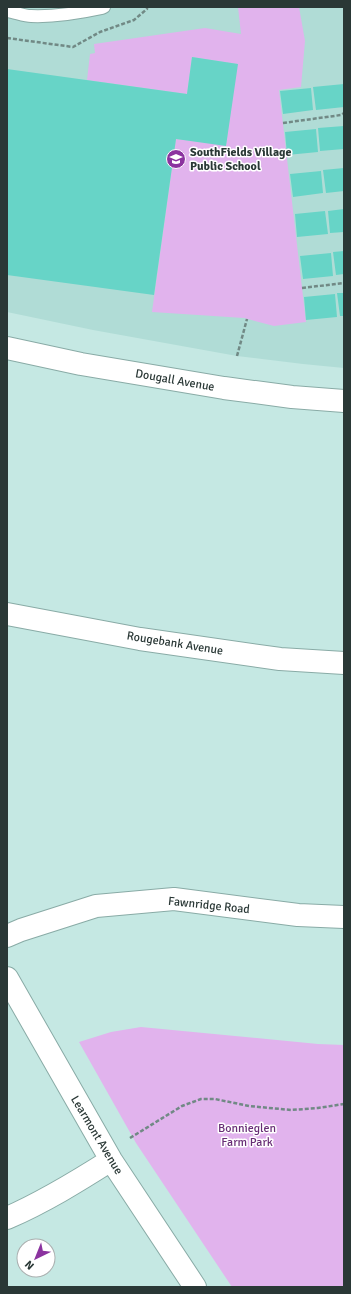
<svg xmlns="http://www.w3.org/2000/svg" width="351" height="1294" font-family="Signika,sans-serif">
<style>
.built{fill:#b0dcd6}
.green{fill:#e1b3ed}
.building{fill:#67d4c7}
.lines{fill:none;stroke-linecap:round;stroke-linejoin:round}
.lane-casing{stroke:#89aba6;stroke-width:14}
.street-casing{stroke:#89aba6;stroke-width:24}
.secondary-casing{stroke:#89aba6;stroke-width:24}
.path{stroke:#718985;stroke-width:2.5;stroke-dasharray:4 2;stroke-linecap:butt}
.lane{stroke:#fff;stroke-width:12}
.street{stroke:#fff;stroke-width:22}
.secondary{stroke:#fff;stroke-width:22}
.labels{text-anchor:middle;stroke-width:3;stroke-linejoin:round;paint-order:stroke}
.poi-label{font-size:12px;font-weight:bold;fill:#2a3836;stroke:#fff;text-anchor:start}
.street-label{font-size:12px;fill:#2a3836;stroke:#fff}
.park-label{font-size:12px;fill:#682d76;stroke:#fff}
</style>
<rect width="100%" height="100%" fill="#c5e8e3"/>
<path class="built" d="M7,7H344V368L303,364L237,356L93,330L7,312Z"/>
<path class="green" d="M238,7H299L305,41L301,87L279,90L306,322L274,326L244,318L152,312L176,139L226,145L237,64L192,57L187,94L87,80L90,54L95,53L94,44L205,28L241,34Z
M141,1027L318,1044L344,1045V1287H232L136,1143L79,1042L111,1032Z"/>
<path class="building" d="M192,57L238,64L226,146L176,139L154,295L7,275V69L187,94Z
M344,84V107L316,110L313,87Z
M311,88L313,110L283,114L280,91Z
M344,126V149L320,151L318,128Z
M316,129L318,152L287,155L285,132Z
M344,168V191L326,193L323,170Z
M321,171L323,193L293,197L290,174Z
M344,209V232L330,233L328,211Z
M325,211L328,234L297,237L295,214Z
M344,251V274L336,275L333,252Z
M331,253L333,276L303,279L300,256Z
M337,293H344V316H340Z
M335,294L337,317L306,320L304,297Z"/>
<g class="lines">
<g class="lane-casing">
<path id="lane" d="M7,11C15,12 24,16 31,16C55,17 79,13 102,8L104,7"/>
</g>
<g class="street-casing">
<path id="street" d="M7,614L140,639L280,659L344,663
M7,936L21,930L96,906L174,899L298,915L344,917
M7,978L111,1160L195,1287
M7,1218C44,1202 78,1181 111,1160"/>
</g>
<g class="secondary-casing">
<path id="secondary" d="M7,348L81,364L224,388L292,397L344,401"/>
</g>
<path class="path" d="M7,38L73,47L100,32L134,20L147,9V7
M283,123L341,115L344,113
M302,288L344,283
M237,356L247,319
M130,1138L182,1106L201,1099H215L249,1106L291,1110L318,1108L344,1104"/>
<use href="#lane" class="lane"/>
<use href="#street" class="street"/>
<use href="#secondary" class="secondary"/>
</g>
<defs>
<g id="school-disc" transform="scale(1)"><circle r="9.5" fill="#8b339f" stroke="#fff"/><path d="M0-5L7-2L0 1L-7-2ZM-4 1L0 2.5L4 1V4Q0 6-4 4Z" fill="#fff"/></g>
</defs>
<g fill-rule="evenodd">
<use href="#school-disc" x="176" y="159"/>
</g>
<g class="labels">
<g class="poi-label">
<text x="190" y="156">SouthFields Village<tspan x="190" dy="14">Public School</tspan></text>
</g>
<g class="street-label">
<text transform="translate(175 380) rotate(10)" y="4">Dougall Avenue</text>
<text transform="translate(175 643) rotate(9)" y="4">Rougebank Avenue</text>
<text transform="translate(209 905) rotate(6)" y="4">Fawnridge Road</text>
<text transform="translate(97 1135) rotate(59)" y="4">Learmont Avenue</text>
</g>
<g class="park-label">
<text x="247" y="1132">Bonnieglen<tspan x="247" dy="14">Farm Park</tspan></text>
</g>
</g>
<rect width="351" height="1294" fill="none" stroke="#2a3836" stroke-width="16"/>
<g transform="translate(36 1258) rotate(223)"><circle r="19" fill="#ffffff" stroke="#aaafaf"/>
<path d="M0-3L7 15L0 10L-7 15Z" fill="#8b339f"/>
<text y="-6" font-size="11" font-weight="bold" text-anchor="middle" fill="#2a3836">N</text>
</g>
</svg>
